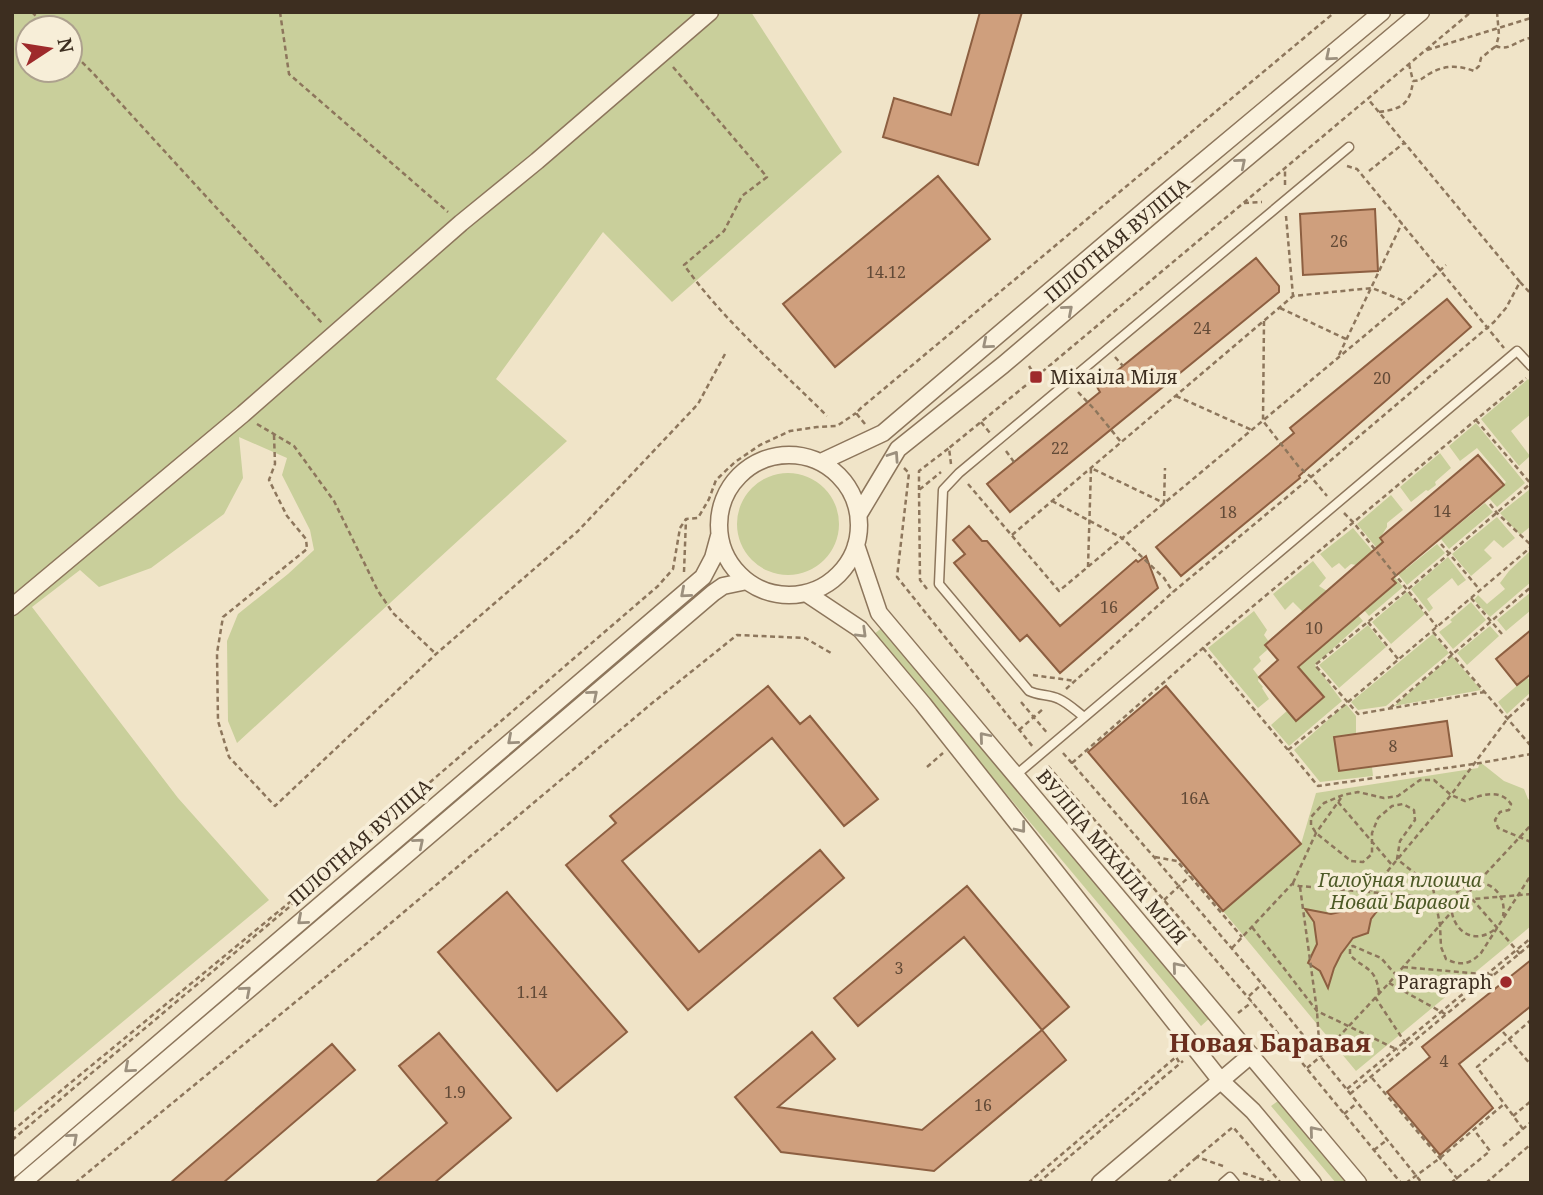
<svg xmlns="http://www.w3.org/2000/svg" width="1543" height="1195" font-family="'Noto Serif',serif">
<style>
.green{fill:#c9cf9b;fill-rule:evenodd}
.building{fill:#cf9f7d;stroke:#8d5f41;stroke-width:2}
.lines{fill:none;stroke-linecap:round;stroke-linejoin:round}
.service-casing{stroke:#8d765c;stroke-width:11}
.minor-casing{stroke:#8d765c;stroke-width:19}
.path{stroke:#8d765c;stroke-width:2.5;stroke-dasharray:5 3.5;stroke-linecap:butt}
.service{stroke:#faf1dc;stroke-width:8}
.minor{stroke:#faf1dc;stroke-width:16}
.oneway{stroke:#9c907e}
.poi-dot{fill:#9e2a2b;stroke:#f7eed8;stroke-width:2.5}
.labels{text-anchor:middle;stroke-width:7;stroke-linejoin:round;paint-order:stroke}
.number-label{font-size:16px;fill:#624a37}
.street-label{font-size:19px;fill:#3d2e20;stroke:#f7eed8}
.poi-label{font-size:19px;fill:#3d2e20;stroke:#f7eed8;text-anchor:start}
.park-label{font-size:19px;font-style:italic;fill:#4d5a26;stroke:#f7eed8}
.district-label{font-size:26px;font-weight:bold;fill:#6b2e1e;stroke:#f7eed8}
</style>
<rect width="100%" height="100%" fill="#f0e4c8"/>
<path class="green" d="M12,12H751L842,152L672,302L603,232L496,379L567,441L237,743L228,721L227,641L238,614L288,574L314,550L310,530L282,475L287,458L239,437L243,478L224,514L151,568L99,587L80,570L32,607L178,798L269,900L12,1114ZM28,28H70V70H28Z
M1528,379L1531,382V414L1511,431L1530,456L1519,466L1481,419Z
M1476,423L1525,483L1497,507L1489,498L1506,482L1477,448L1460,461L1449,446Z
M1440,453L1451,468L1435,482L1436,485L1428,491L1426,490L1411,502L1400,487Z
M737 524a51 51 0 1 1 102 0a51 51 0 1 1-102 0Z
M1530,489L1531,526L1520,535L1500,513Z
M1391,495L1403,510L1387,523V527L1380,538L1406,569L1437,544L1445,553L1407,585L1357,524Z
M1485,503L1493,512L1449,549L1441,539Z
M1497,517L1515,538L1503,548L1494,540L1484,550L1492,558L1471,576L1452,554Z
M1353,528L1403,587L1369,616L1364,610L1396,582L1370,553L1356,565L1351,564L1345,569L1339,563L1332,568L1320,554Z
M1531,550V582L1490,617L1474,600L1478,595L1487,604L1505,589L1500,583L1509,571Z
M1448,557L1466,580L1458,586L1452,578L1427,599L1433,608L1429,612L1411,589Z
M1313,561L1326,578L1319,586L1327,591L1303,612L1293,602L1285,610L1273,594Z
M1407,592L1425,614L1391,644L1372,622Z
M1531,592V610L1506,631L1497,620Z
M1471,602L1486,620L1453,649L1439,632L1452,622L1450,620Z
M1254,611L1267,630L1264,635L1269,642L1265,645L1267,650L1259,657L1261,661L1253,669L1259,677L1258,681L1263,687L1262,688L1269,699L1258,708L1208,648Z
M1358,615L1363,621L1315,665L1342,701L1289,746L1271,725L1288,710L1297,720L1324,697L1298,667Z
M1368,625L1386,647L1339,688L1319,665Z
M884,626L1211,1017L1201,1026L873,635Z
M1490,626L1499,636L1467,665L1457,653Z
M1433,634L1449,653L1386,706L1358,710L1351,702Z
M1452,656L1481,690L1394,706Z
M1527,677L1531,682V692L1507,714L1498,702Z
M1346,704L1356,716V734L1334,737L1339,771L1372,767L1373,776L1320,782L1294,750Z
M1480,762L1504,781L1524,789L1528,799L1531,801V926L1356,1071L1223,911L1301,844L1316,793L1478,768Z
M1278,1101L1347,1183H1336L1271,1106Z"/>
<path class="building" d="M980,12H1022L978,165L883,137L894,98L951,115Z
M938,176L990,239L835,367L783,304Z
M1375,209L1378,271L1303,275L1300,214Z
M1256,258L1279,286V292L1010,512L987,484L1100,392L1097,387Z
M1447,299L1471,327L1299,476L1300,478L1181,576L1156,547L1294,433L1290,428Z
M1478,455L1504,485L1392,579L1396,583L1298,667L1324,697L1296,721L1259,677L1278,660L1265,645L1383,542L1380,538Z
M969,526L982,541H987L1060,626L1136,560L1138,562L1146,556L1158,588L1060,673L1027,635L1020,641L954,563L965,554L953,540Z
M1531,630V674L1517,685L1496,659Z
M768,686L800,724L810,716L878,799L844,826L772,738L622,861L699,952L820,850L844,878L688,1010L566,865L616,823L610,816Z
M1166,686L1301,844L1223,911L1088,752Z
M1447,721L1452,756L1339,771L1334,737Z
M967,886L1069,1007L1042,1030L964,937L858,1026L834,998Z
M507,892L627,1032L557,1091L438,952Z
M1384,902L1371,919L1368,933L1353,938L1341,954L1334,968L1328,988L1320,971L1308,963L1317,944L1314,922L1305,909L1331,914L1344,911L1354,906L1362,908Z
M1531,960V1006L1459,1064L1493,1108L1440,1155L1387,1092L1430,1057L1422,1047Z
M1042,1030L1066,1060L934,1171L781,1152L735,1097L812,1032L835,1059L778,1107L922,1130Z
M439,1033L511,1118L434,1183H375L447,1123L399,1066Z
M332,1044L355,1070L223,1183H170Z"/>
<g class="lines">
<g class="service-casing">
<path id="service" d="M1084,717C1076,711 1068,703 1059,699C1049,694 1039,696 1029,691L939,584L943,490L959,473L1349,147
M1016,775L1517,351L1531,366
M1223,1183L1230,1177L1235,1183"/>
</g>
<g class="minor-casing">
<path id="minor" d="M719 525a70 70 0 1 1 140 0a70 70 0 1 1-140 0Z
M821,462L883,433L1159,198L1382,12
M859,514L898,449L1003,365L1180,214L1421,12
M856,545L879,613L1358,1183
M806,593L860,629L923,704L1221,1081L1253,1111L1313,1183
M12,607L243,414L461,223L537,161L710,12
M12,1169L703,577L713,558L719,536
M22,1183L713,593L723,586L747,581
M1100,1183L1251,1055"/>
</g>
<path class="path" d="M32,12L48,28
M280,12L289,74L448,212
M1497,12L1499,35L1496,46C1509,52 1518,39 1531,38
M70,50L92,72L322,323
M1427,50L1531,18
M1409,64L1413,81C1421,81 1422,78 1429,74C1443,65 1459,65 1474,71L1479,66L1481,58L1496,46
M673,67L767,177L742,196L724,231L684,265C724,321 778,367 827,416
M1379,112C1401,109 1410,105 1413,81
M1347,166L1357,169L1504,348
M1369,171L1404,143
M1285,185V171
M1244,203L1262,202
M1286,216L1293,296
M1520,282L1531,294
M1280,308L1346,339
M1264,321L1263,421L1299,467L1311,477L1327,496
M1339,355L1402,223
M1115,357L1123,366
M1029,366L1036,377
M1078,392L1095,410L1121,442
M1176,396L1252,430
M1476,420L1531,484
M981,422L990,433
M257,424L294,446L334,501L378,591L393,613L436,654
M865,424L856,413L861,408L1335,12
M274,435L275,464L269,480L287,516L306,539L307,549L223,617L217,653L218,721L229,757L275,806L436,654L578,531L698,404L725,354
M1006,451L1014,462
M951,464L949,448L1036,377L1471,12
M904,468L909,473L897,577L1033,747
M968,484L1059,591L1406,301L1446,265
M919,490V471L949,448
M1052,501L1122,538L1164,578L1173,592
M1490,504L1497,513L1531,545
M1344,513L1353,522L1437,627
M1012,535L1293,296L1372,288L1404,301
M1441,544L1480,590
M1088,567L1091,468L1164,503L1165,468
M684,572L686,519
M927,589L920,580L919,490L941,472
M1471,598L1502,634
M1368,622L1398,659
M1433,632L1531,746
M1203,648L1318,786L1474,764L1531,754
M1033,675L1075,681
M1066,689L1173,592L1311,477L1494,322L1506,308L1520,282L1368,99
M1485,692L1358,714L1315,665L1407,590L1530,484
M1021,702L1048,734
M1390,708L1531,587
M1019,730L1043,709
M1288,750L1347,703L1531,547
M1063,753L1154,857L1262,984L1422,1183
M1072,763L1203,648L1526,378
M1048,766L1252,1002L1401,1183
M927,767L943,753
M1338,802L1392,865
M1531,842L1498,828L1495,820L1500,812L1509,810L1511,804C1500,788 1481,795 1465,801L1451,795L1434,780H1420L1398,796L1384,798L1358,792L1343,795L1324,803L1311,817V825L1316,833L1351,861L1363,862L1372,854V833L1378,818L1392,806L1403,804L1414,810L1415,820L1400,841L1397,859L1433,888L1440,925L1441,947L1446,959C1461,966 1469,965 1481,953L1531,875
M1155,857L1177,861L1242,937
M1293,883L1316,833L1341,798
M1300,887L1317,1011L1320,1057
M1371,891L1451,795L1508,718L1531,697
M1472,899L1520,954
M1164,900L1190,876
M1252,927L1317,1011L1398,1050
M1494,930C1458,956 1432,894 1471,884C1478,882 1486,883 1492,887C1502,894 1505,905 1503,916
M1232,948L1292,884L1299,886L1462,900L1531,894
M1403,967L1494,975
M1389,983L1447,1015
M1379,993C1376,967 1365,970 1350,955V947L1353,946L1381,958L1396,975
M1249,996L1262,984
M1375,997L1406,1044
M1238,1013L1252,1002
M1503,1032L1531,1065
M1307,1068L1320,1057L1389,983L1477,883L1531,825
M1372,1078L1461,1183
M1347,1089L1531,938
M1350,1094L1531,944
M1344,1114L1357,1103
M1513,1116L1531,1101
M1523,1129L1477,1067L1531,1020
M12,1131L307,888L658,586L673,569L680,528L686,519L698,518L709,499L716,480L735,462L760,445L790,431L817,427L837,426L856,413
M12,1140L300,898
M1503,1146L1531,1122
M1374,1150L1387,1140
M1223,1166L1197,1157L1233,1127L1281,1183
M1243,1173L1273,1183
M75,1183L360,949L651,704L737,635L805,638L831,653
M1028,1183L1176,1057L1179,1062
M1038,1183L1183,1061
M1167,1183L1197,1157
M1406,1183L1440,1158L1504,1104
M1451,1183L1490,1151L1474,1130
M1486,1183L1531,1144"/>
<use href="#service" class="service"/>
<use href="#minor" class="minor"/>
</g>
<defs><path id="oneway-chevron" d="M-2-3.5L2.5 0L-2 3.5" fill="none" stroke-width="1.6" stroke-linecap="round" stroke-linejoin="round" transform="scale(1.75)"/></defs>
<g class="oneway">
<use href="#oneway-chevron" transform="translate(1330 56) rotate(140)"/>
<use href="#oneway-chevron" transform="translate(1241 163) rotate(-40)"/>
<use href="#oneway-chevron" transform="translate(1068 310) rotate(-41)"/>
<use href="#oneway-chevron" transform="translate(987 344) rotate(140)"/>
<use href="#oneway-chevron" transform="translate(894 456) rotate(-56)"/>
<use href="#oneway-chevron" transform="translate(685 593) rotate(139)"/>
<use href="#oneway-chevron" transform="translate(862 633) rotate(44)"/>
<use href="#oneway-chevron" transform="translate(593 695) rotate(-40)"/>
<use href="#oneway-chevron" transform="translate(984 737) rotate(-130)"/>
<use href="#oneway-chevron" transform="translate(512 740) rotate(139)"/>
<use href="#oneway-chevron" transform="translate(1021 828) rotate(52)"/>
<use href="#oneway-chevron" transform="translate(419 843) rotate(-40)"/>
<use href="#oneway-chevron" transform="translate(302 920) rotate(139)"/>
<use href="#oneway-chevron" transform="translate(1177 967) rotate(-130)"/>
<use href="#oneway-chevron" transform="translate(246 991) rotate(-41)"/>
<use href="#oneway-chevron" transform="translate(129 1068) rotate(139)"/>
<use href="#oneway-chevron" transform="translate(1314 1131) rotate(-130)"/>
<use href="#oneway-chevron" transform="translate(73 1138) rotate(-41)"/>
</g>
<g class="poi-dot">
<rect x="1029" y="370" width="14" height="14" rx="3.5"/>
<circle cx="1506" cy="982" r="7"/>
</g>
<g class="labels">
<g class="number-label">
<text x="1339" y="247">26</text>
<text x="886" y="278">14.12</text>
<text x="1202" y="334">24</text>
<text x="1382" y="384">20</text>
<text x="1060" y="454">22</text>
<text x="1442" y="517">14</text>
<text x="1228" y="518">18</text>
<text x="1109" y="613">16</text>
<text x="1314" y="634">10</text>
<text x="1393" y="752">8</text>
<text x="1195" y="804">16А</text>
<text x="899" y="974">3</text>
<text x="532" y="998">1.14</text>
<text x="1444" y="1067">4</text>
<text x="455" y="1098">1.9</text>
<text x="983" y="1111">16</text>
</g>
<g class="street-label">
<text transform="translate(1117 240) rotate(-40)" y="7">ПІЛОТНАЯ ВУЛІЦА</text>
<text transform="translate(360 842) rotate(-41)" y="7">ПІЛОТНАЯ ВУЛІЦА</text>
<text transform="translate(1112 857) rotate(50)" y="7">ВУЛІЦА МІХАІЛА МІЛЯ</text>
</g>
<g class="poi-label">
<text x="1050" y="384">Міхаіла Міля</text>
<text x="1492" y="989" text-anchor="end">Paragraph</text>
</g>
<g class="park-label">
<text x="1400" y="887">Галоўная плошча<tspan x="1400" dy="22">Новай Баравой</tspan></text>
</g>
<g class="district-label">
<text x="1270" y="1052">Новая Баравая</text>
</g>
</g>
<rect width="1543" height="1195" fill="none" stroke="#3d2e20" stroke-width="28"/>
<g transform="translate(49 49) rotate(78)"><circle r="33" fill="#f7eed8" stroke="#ada18e" stroke-width="2"/>
<path d="M0-5L12 26L0 18L-12 26Z" fill="#9e2a2b"/>
<text y="-10" font-size="19" font-weight="bold" text-anchor="middle" fill="#3d2e20">N</text>
</g>
</svg>
